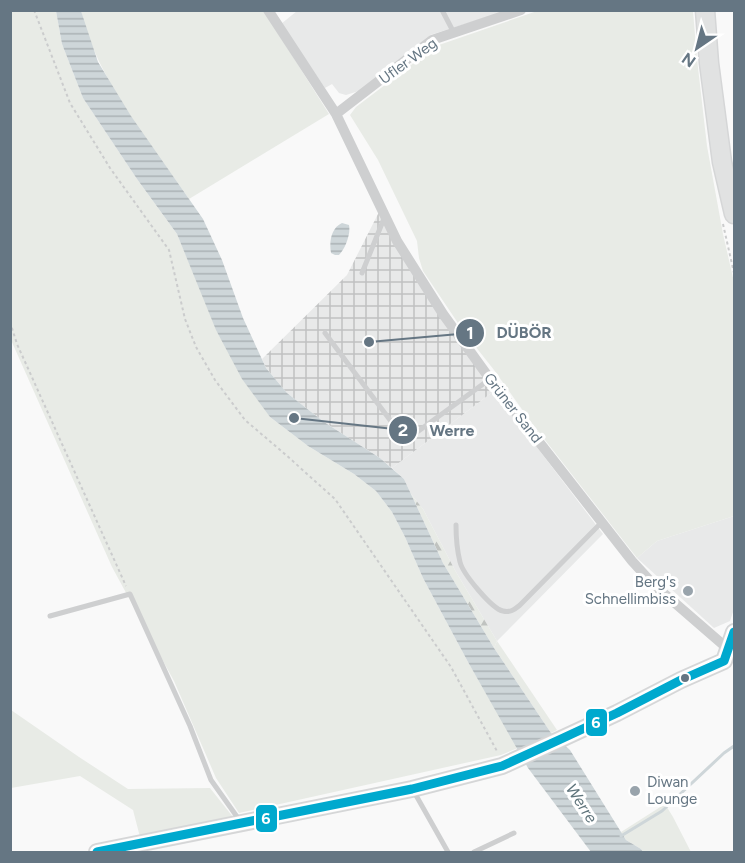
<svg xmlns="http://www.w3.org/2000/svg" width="745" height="863" font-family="Figtree,sans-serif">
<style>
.built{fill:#e8e9e9}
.industrial{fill:url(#industrial-grid)}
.green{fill:#e8ebe6}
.forest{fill:url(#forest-firs)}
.water{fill:url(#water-rules)}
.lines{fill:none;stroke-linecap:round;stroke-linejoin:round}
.stream{stroke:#ced6d9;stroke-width:3}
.secondary-casing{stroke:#d5d6d7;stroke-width:18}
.primary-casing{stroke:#d5d6d7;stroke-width:21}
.path{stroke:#cbcccd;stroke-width:2;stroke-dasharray:3 3;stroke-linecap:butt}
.lane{stroke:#cecfd0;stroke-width:5}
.street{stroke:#cecfd0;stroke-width:10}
.secondary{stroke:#e1e2e2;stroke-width:15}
.primary{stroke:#e1e2e2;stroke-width:18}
.bus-1-casing{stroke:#fff;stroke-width:14}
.bus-1{stroke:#00a9ce;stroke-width:9}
.poi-dot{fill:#99a4ac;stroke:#fff;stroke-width:2}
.bus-dot{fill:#657683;stroke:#fff;stroke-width:2}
.labels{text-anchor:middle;stroke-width:6;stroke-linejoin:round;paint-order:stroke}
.street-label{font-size:15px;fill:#657683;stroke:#fff}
.poi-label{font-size:15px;fill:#657683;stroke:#fff;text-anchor:end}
.water-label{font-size:16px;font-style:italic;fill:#60757c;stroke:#fff}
.leader{fill:none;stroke:#657683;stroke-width:2}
.callout-dot{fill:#657683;stroke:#fff;stroke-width:2}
.mark-label{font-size:18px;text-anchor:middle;font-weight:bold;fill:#fff}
.callout-label{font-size:16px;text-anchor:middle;font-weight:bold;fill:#657683;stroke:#fff;stroke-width:6;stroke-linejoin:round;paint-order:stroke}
.line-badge{stroke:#fff;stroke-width:2}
.badge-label{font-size:16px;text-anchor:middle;font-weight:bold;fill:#fff}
</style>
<defs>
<pattern id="industrial-grid" width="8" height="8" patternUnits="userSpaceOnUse" patternTransform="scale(1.5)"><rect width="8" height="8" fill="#e8e9e9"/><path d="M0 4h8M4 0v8" fill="none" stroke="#c0c1c2"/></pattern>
<pattern id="forest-firs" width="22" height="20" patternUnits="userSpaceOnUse" patternTransform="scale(1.5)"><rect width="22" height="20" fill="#e8ebe6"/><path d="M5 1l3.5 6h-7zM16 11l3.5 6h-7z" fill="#c0c3c0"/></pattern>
<pattern id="water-rules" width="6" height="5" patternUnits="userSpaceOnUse" patternTransform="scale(1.5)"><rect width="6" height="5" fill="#ced6d9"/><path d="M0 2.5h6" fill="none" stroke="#abb2b5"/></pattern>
</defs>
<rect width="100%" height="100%" fill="#f9f9f9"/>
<path class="built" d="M297,11H506L430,35L362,90L346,95L339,93L332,84L325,88L281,24Z
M494,391L603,534L497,641L456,572L423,509L411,494L404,479L392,468Z
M734,516V609L730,621L714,628L637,558L657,541Z"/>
<path class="industrial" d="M380,210L494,391L392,468L380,458L324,422L287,393L266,368L262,359L347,275Z"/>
<path class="green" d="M540,10L693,11L697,59L707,146L723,234L734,282V516L657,541L637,558L531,422L494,370L464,332L423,271L419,258L417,241L378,160L350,115L356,107L436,46Z
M10,11H56L62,44L83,98L137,179L177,234L196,279L270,417L308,446L354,474L376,491L392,512L405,537L423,578L468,662L518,748L501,755L239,813L216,778L174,681L112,567L11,340Z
M81,11H264L329,114L189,199C151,144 95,76 81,11Z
M497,641L557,730L551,733L494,648Z
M11,710L79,757L128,789L210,788L233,817L140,837L133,810L80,776L11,788Z
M665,804L673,817L691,852H643L641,849L626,840L621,832Z"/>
<path class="forest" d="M411,494L423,509L456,572L497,641L494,648L443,563Z"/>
<path class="water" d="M56,11H81L98,62L131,116L203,219L222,260L243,318L266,368L287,393L324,422L380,458L404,479L443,563L494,648L551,733L570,750L626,840L641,849L643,852H591L528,768L468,662L423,578L405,537L392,512L376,491L354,474L308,446L270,417L242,379L216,330L177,234L137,179L83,98L62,44Z
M342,223L349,225C351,234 345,249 339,255H335L331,253C329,242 331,228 342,223Z"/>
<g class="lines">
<path class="stream" d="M621,836L662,811L724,753L734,746"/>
<g class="secondary-casing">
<path id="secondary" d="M97,852L412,789L502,766L561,739L617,713L681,680L724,661L734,632"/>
</g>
<g class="primary-casing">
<path id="primary" d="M705,10L709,63L722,162L734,214"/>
</g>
<path class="path" d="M34,10L70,103L110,168L169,250L185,319L196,347L215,380L245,420L286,455L335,499L451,667L498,753
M723,224L734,273
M10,322L17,344L126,586"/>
<path class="lane" d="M442,10L454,33
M362,273L385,216
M325,333L399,432L413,435L490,379
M456,525C456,537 457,550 460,562C463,574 492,609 503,611C511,613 515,609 520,605L602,522
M50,616L130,594L190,726L211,780L240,821
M413,790L448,852
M474,852L514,833"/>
<path class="street" d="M268,10L336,114L397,241L443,314L490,379L632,561L653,584L728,649
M336,114L432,40L521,10"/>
<use href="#secondary" class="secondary"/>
<use href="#primary" class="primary"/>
<g class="bus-1-casing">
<path id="bus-1" d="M97,852L412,789L502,766L561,739L617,713L681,680L724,661L734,632"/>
</g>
<use href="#bus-1" class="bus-1"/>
</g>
<g class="poi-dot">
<circle cx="688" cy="591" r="6"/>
<circle cx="635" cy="791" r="6"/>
</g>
<circle class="bus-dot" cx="685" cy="678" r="5"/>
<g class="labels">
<g class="street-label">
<text transform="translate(408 61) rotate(-36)" y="5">Ufler Weg</text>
<text transform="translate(513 408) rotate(52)" y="5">Grüner Sand</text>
</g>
<g class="poi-label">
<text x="676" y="587">Berg's<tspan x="676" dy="17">Schnellimbiss</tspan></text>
<text x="647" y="787" text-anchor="start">Diwan<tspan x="647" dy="17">Lounge</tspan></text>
</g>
<g class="water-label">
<text transform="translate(582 803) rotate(57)" y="6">Werre</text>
</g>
</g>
<path class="leader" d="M369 342L470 333M294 418L403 430"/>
<g class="callout-dot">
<circle cx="369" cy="342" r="6"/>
<circle cx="294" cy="418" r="6"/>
<circle cx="470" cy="333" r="15"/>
<circle cx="403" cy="430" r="15"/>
</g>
<g class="mark-label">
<text x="470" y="339">1</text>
<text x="403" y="436">2</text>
</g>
<g class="callout-label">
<text x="524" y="338">DÜBÖR</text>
<text x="452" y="436">Werre</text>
</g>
<g class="line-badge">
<rect x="585" y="708" width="23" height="29" rx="6" fill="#00a9ce"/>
<rect x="255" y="804" width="23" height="29" rx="6" fill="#00a9ce"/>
</g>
<g class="badge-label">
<text x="596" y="728">6</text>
<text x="266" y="824">6</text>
</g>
<rect width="745" height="863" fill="none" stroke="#657683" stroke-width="24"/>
<g transform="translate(697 48) rotate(215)" stroke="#ffffff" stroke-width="4.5" paint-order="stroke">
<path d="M0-4.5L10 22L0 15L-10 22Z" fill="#657683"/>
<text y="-9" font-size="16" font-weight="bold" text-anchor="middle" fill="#657683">N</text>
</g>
</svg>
